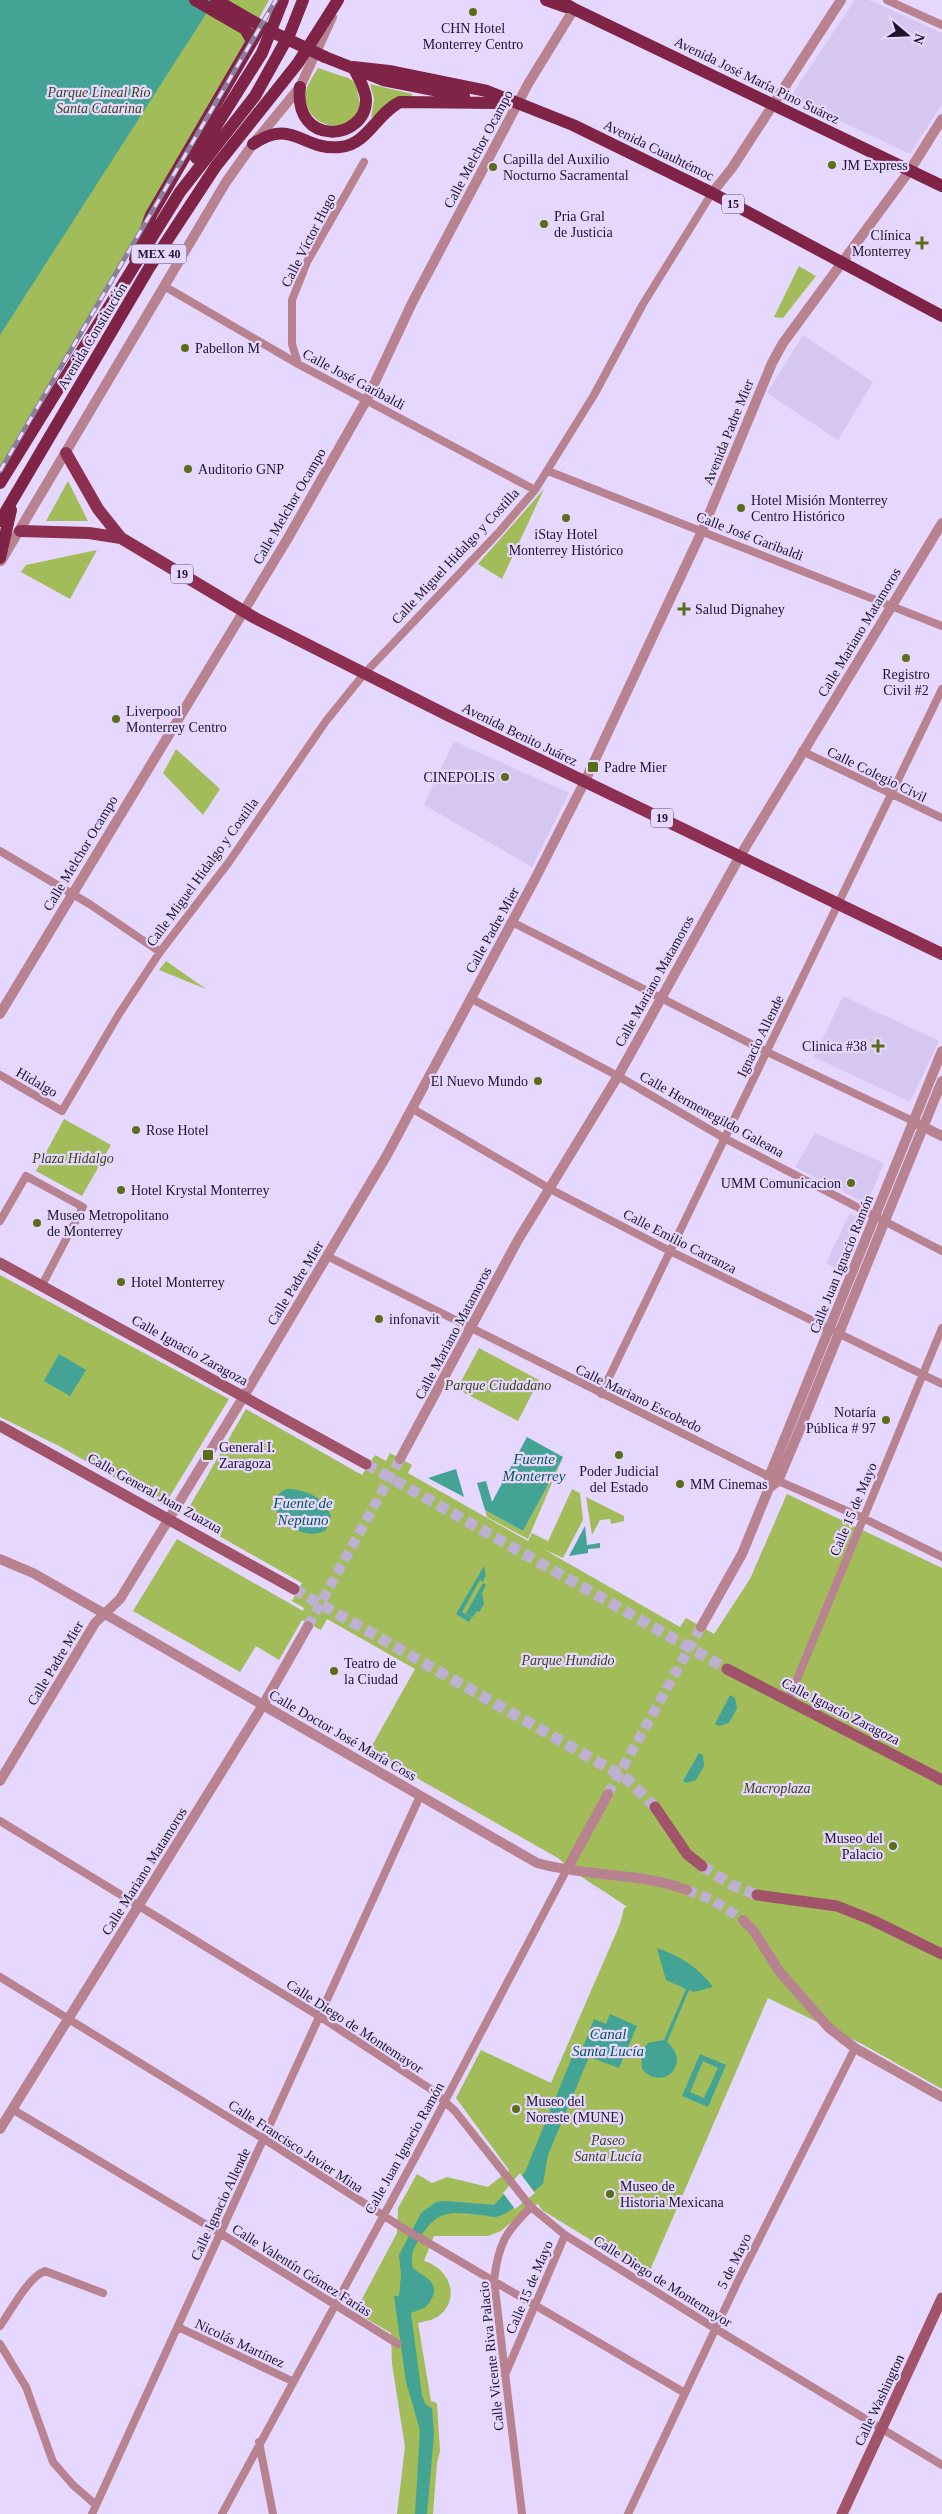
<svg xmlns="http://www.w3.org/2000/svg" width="942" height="2514" font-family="Georgia,serif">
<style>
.built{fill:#d6c7f1}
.green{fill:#a1bc59}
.water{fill:#43a395;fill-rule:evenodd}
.pier{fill:#e5d7fd}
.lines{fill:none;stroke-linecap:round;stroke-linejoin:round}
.tertiary-tunnel{stroke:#bdb0d3;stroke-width:10;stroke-dasharray:10 5;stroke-linecap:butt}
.secondary-tunnel{stroke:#bdb0d3;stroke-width:11;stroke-dasharray:11 5.5;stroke-linecap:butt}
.minor{stroke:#b88290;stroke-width:8}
.tertiary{stroke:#b88290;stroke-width:10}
.secondary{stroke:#a1536a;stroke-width:11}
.primary{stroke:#8d2f50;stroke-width:12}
.trunk{stroke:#7f2446;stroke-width:12}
.rail-casing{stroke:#8b7f9e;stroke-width:5}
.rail{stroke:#e5d7fd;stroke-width:3;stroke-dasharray:9;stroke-linecap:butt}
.trunk-bridge{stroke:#7f2446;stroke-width:12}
.poi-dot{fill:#5a6d1b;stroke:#e5d7fd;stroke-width:2}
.labels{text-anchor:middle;stroke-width:4.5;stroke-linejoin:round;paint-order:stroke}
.shield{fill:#e5d7fd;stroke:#5a4f6a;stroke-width:1}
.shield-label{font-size:12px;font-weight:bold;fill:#1e152b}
.poi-label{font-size:14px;fill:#1e152b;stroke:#e5d7fd;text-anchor:start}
.street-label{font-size:14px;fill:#1e152b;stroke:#e5d7fd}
.park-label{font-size:14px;font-style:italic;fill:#3a4715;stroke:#e5d7fd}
.water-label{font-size:15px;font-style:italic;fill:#045a50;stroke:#e5d7fd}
</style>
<rect width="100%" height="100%" fill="#e5d7fd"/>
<path class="built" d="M855,0H869L942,33V104L910,154L790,97Z
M803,335L873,382L838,440L767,393Z
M454,741L569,793L532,867L424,805Z
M843,996L939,1041L910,1102L814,1057Z
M815,1133L884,1163L867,1204L795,1167Z
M850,1213L863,1221L842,1271L826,1263Z"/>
<path class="green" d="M0,0H269L199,127L0,467Z
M318,68L348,78L357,84L360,107C357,112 353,120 348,122C327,133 303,116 306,93C306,85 314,75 318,68Z
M370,84L412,94V96L397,98L371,118L374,99Z
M799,266L816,276L783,318L774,317Z
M68,481L88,521H46Z
M544,489L502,579L478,564Z
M97,550L70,599L21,572L26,565Z
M176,749L220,789L203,815L163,773Z
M166,961L206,989L159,970Z
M64,1119L111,1145L82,1196L36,1171Z
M0,1275L229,1399L164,1506L61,1447L0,1417Z
M479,1348L539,1380L518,1421L457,1389Z
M246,1409L362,1475L375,1455L386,1461L390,1453L412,1465L408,1473L528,1541L532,1533L548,1541L546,1546L572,1489L580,1493L583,1520L563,1558L543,1549L680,1627L686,1618L714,1634L750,1579L787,1494L942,1568V2089L862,2044L768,1998L648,2275L542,2210L538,2204L516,2218L501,2231L488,2236H434L424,2261C449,2268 461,2297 440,2315C434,2320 426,2321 418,2323L431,2401L437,2403L440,2451L437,2463L433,2514H397L405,2447L392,2364L391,2333L355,2312L397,2233L398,2208L417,2174L432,2183L447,2177L488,2187L509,2170L456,2098L481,2050L551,2083L620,1924L624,1908L627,1907C604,1890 579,1878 558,1858L369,1751L415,1669L327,1619L321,1630L302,1620L279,1660L256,1646L240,1672L133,1611L177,1539L303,1611L304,1608L292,1601L302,1583L184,1516Z
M563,1457L528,1539L487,1517L485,1510L523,1531Z
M586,1497L624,1516V1521L611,1524L610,1519L600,1520L592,1535Z"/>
<path class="water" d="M0,0H215L0,335Z
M59,1354L86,1370L70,1396L44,1381Z
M527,1437L563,1457L523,1531L485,1510L477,1483L486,1481L492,1502Z
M456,1469L464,1497L428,1478Z
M287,1489C305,1489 324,1497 331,1516L326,1530C299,1547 253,1502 287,1489Z
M585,1526L587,1545L600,1543V1548L588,1549V1553L569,1556Z
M484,1566L486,1575L483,1582L480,1580L462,1612L472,1617L469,1622L456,1614Z
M483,1583L486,1585L482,1593L484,1604L480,1611L476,1612L473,1617L466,1613Z
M730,1695L735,1698L737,1708L729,1723L719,1726L715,1724Z
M699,1753L703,1755L704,1766L696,1780L686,1783L683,1781Z
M657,1948C680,1956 698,1967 713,1987L694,1992L689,1990L667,2042C693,2063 662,2093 642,2069L641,2052L648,2043L664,2040L686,1989L666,1980Z
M610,2014L637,2026L619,2068L589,2057L548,2155L543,2184C530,2194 512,2213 496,2217C491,2217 485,2215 480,2215C449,2211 437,2210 419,2239C413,2250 410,2256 413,2268C427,2279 445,2284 426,2307L411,2313L422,2396L426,2405L432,2408L434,2435L427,2514H415L420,2430L406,2382L394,2296H399L401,2275L399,2255L421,2213L436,2202L445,2201L494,2205L525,2172L577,2045L583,2047L594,2019L606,2024Z
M700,2054L726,2065L708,2107L682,2096ZM703,2061L718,2068L704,2098L690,2092Z"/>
<path class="pier" d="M520,2173L535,2193L515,2209L503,2193Z"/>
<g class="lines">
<path class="tertiary-tunnel" d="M308,1626L400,1459
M608,1794L701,1627
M687,1890L713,1900L743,1920"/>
<path class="secondary-tunnel" d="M366,1464L727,1669
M294,1589L626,1778L655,1807
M702,1866L732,1885L757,1895"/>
<path class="minor" d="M887,0L942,25
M164,286L298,364L535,490
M298,364L292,344V300L307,262L364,162
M548,471L942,626
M802,751L942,818
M0,851L91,905L160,952
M512,922L767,1052L913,1121
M470,998L618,1076L724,1138L942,1251
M0,1075L62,1111L119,1014L160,952L229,862L326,721L364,674L498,533L535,490L594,395L643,304L712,193
M413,1109L552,1190L670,1251L942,1384
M0,1221L26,1176L83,1207L42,1285
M327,1256L774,1479L863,1518L942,1557
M601,1394L942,689
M788,1701L942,1328
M0,1821L319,2016L432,2090L455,2111L531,2207L565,2235L716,2329L942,2465
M0,1977L264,2139L403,2228L685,2393
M12,2109L220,2233L398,2344
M0,2326C11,2311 28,2277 45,2271L103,2293
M178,2327L292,2381
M0,2344L26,2387L53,2462L73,2485L96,2505
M505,2375L565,2235
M259,2442L273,2514
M92,2514L420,1796
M222,2514L424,2141L567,1869
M522,2514L494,2281C498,2245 505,2232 531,2207
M628,2514L738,2281L855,2048"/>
<path class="tertiary" d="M712,193L732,168L841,0
M1,561L226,182L253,144L300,87L332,17
M0,1014L288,538L367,399L413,301L528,84L574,9
M918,1124L942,1136
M400,1459L518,1240L618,1076L740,856L942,523
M769,1488L778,1481L797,1436L942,1081
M0,1559L33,1573L105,1614L537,1863C586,1877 639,1872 687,1890
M701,1627L742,1554L769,1488V1477L942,1051
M0,1781L95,1623L120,1599L244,1396L387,1155L535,879L585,781L702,531L772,363L783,343L910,170L942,119
M567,1869L608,1794
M743,1920L753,1930L779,1971L829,2028L855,2048L942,2097
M0,2129L263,1705L308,1626"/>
<path class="secondary" d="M0,1263L366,1464
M0,1426L294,1589
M727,1669L942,1780
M655,1807L687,1854L702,1866
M757,1895L837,1906L872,1920L942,1954
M842,2514L942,2298"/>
<path class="primary" d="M66,453L98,509L121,538L255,618L449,716L942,954
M20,531L89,533L121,538"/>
<path class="trunk" d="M195,0L245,29L252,41
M216,0L268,30
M546,0L566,7
M559,0L574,9L942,186
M325,57L383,80L464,96
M353,67L389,71L487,91L573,125L712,193L942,316
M300,87C293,148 367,141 366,99C365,87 358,77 353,67
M253,144C293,117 302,151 340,147C367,145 377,113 400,102L497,103
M196,158L262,53L283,0
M135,259L151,215L261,26
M0,483L180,192L255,96L290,33L303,0
M0,521L149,268L216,166L298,63L338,0
M0,558L11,510"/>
<g class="rail-casing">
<path id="rail" d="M0,471L276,0"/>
</g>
<use href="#rail" class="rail"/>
<path class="trunk-bridge" d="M268,30L325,57"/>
</g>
<g class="poi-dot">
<circle cx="473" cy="12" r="5"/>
<circle cx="832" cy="165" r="5"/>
<circle cx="493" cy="167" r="5"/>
<circle cx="544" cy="224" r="5"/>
<path d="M919.5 235.5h5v5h5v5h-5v5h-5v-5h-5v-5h5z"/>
<circle cx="185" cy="348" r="5"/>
<circle cx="188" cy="469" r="5"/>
<circle cx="741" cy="508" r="5"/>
<circle cx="566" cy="518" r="5"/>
<path d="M681.5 601.5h5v5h5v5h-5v5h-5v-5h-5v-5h5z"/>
<circle cx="906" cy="658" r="5"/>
<circle cx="116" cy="719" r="5"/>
<rect x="587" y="761" width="12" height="12" rx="2.5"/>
<circle cx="505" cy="777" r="5"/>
<path d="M875.5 1038.5h5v5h5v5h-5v5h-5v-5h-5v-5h5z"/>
<circle cx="538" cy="1081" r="5"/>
<circle cx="136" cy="1130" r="5"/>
<circle cx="851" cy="1183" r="5"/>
<circle cx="121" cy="1190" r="5"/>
<circle cx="37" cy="1223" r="5"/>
<circle cx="121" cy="1282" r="5"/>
<circle cx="379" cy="1319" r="5"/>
<circle cx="886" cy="1420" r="5"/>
<rect x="202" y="1449" width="12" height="12" rx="2.5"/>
<circle cx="619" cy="1455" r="5"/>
<circle cx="680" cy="1484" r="5"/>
<circle cx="334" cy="1671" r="5"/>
<circle cx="893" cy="1846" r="5"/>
<circle cx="516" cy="2109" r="5"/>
<circle cx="610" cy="2194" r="5"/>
</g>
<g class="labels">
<g class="shield">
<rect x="722" y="194.5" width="22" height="19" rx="4"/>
<rect x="131.5" y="244.5" width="55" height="19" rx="4"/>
<rect x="171" y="564.5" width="22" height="19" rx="4"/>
<rect x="651" y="808.5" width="22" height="19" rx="4"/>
</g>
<g class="shield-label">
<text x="733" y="208">15</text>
<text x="159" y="258">MEX 40</text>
<text x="182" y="578">19</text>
<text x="662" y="822">19</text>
</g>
<g class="poi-label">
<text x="473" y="33" text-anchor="middle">CHN Hotel<tspan x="473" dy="16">Monterrey Centro</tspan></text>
<text x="503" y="164">Capilla del Auxilio<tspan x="503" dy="16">Nocturno Sacramental</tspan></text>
<text x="842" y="170">JM Express</text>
<text x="554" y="221">Pria Gral<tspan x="554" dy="16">de Justicia</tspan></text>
<text x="911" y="240" text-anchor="end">Clínica<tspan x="911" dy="16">Monterrey</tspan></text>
<text x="195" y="353">Pabellon M</text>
<text x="198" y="474">Auditorio GNP</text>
<text x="751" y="505">Hotel Misión Monterrey<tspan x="751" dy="16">Centro Histórico</tspan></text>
<text x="566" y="539" text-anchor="middle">iStay Hotel<tspan x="566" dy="16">Monterrey Histórico</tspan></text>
<text x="695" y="614">Salud Dignahey</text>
<text x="906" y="679" text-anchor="middle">Registro<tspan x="906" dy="16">Civil #2</tspan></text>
<text x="126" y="716">Liverpool<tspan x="126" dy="16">Monterrey Centro</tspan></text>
<text x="604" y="772">Padre Mier</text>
<text x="495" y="782" text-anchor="end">CINEPOLIS</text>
<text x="867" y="1051" text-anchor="end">Clinica #38</text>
<text x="528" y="1086" text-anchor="end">El Nuevo Mundo</text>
<text x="146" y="1135">Rose Hotel</text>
<text x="841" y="1188" text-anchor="end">UMM Comunicacion</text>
<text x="131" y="1195">Hotel Krystal Monterrey</text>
<text x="47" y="1220">Museo Metropolitano<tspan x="47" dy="16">de Monterrey</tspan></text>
<text x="131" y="1287">Hotel Monterrey</text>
<text x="389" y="1324">infonavit</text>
<text x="876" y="1417" text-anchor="end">Notaría<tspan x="876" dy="16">Pública # 97</tspan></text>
<text x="219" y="1452">General I.<tspan x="219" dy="16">Zaragoza</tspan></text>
<text x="619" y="1476" text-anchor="middle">Poder Judicial<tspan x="619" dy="16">del Estado</tspan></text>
<text x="690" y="1489">MM Cinemas</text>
<text x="344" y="1668">Teatro de<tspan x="344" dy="16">la Ciudad</tspan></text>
<text x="883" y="1843" text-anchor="end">Museo del<tspan x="883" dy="16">Palacio</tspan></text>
<text x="526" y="2106">Museo del<tspan x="526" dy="16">Noreste (MUNE)</tspan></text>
<text x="620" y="2191">Museo de<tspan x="620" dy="16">Historia Mexicana</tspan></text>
</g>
<g class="street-label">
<text transform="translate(757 80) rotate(26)" y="5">Avenida José María Pino Suárez</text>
<text transform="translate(478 149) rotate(-62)" y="5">Calle Melchor Ocampo</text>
<text transform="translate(659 150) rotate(26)" y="5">Avenida Cuauhtémoc</text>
<text transform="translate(308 240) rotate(-63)" y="5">Calle Víctor Hugo</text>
<text transform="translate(92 336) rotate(-59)" y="5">Avenida Constitución</text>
<text transform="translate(354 379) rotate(28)" y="5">Calle José Garibaldi</text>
<text transform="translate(728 432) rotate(-68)" y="5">Avenida Padre Mier</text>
<text transform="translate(289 506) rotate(-60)" y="5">Calle Melchor Ocampo</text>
<text transform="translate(750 536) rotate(21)" y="5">Calle José Garibaldi</text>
<text transform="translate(455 556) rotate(-47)" y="5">Calle Miguel Hidalgo y Costilla</text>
<text transform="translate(859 632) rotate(-59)" y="5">Calle Mariano Matamoros</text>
<text transform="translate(520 734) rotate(26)" y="5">Avenida Benito Juárez</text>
<text transform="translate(877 774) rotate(26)" y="5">Calle Colegio Civil</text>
<text transform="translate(80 853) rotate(-59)" y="5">Calle Melchor Ocampo</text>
<text transform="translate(202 872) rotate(-54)" y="5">Calle Miguel Hidalgo y Costilla</text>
<text transform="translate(492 930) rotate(-61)" y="5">Calle Padre Mier</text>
<text transform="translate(654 981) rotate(-61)" y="5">Calle Mariano Matamoros</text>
<text transform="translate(760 1036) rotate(-64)" y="5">Ignacio Allende</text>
<text transform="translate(37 1082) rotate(30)" y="5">Hidalgo</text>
<text transform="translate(712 1114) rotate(29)" y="5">Calle Hermenegildo Galeana</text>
<text transform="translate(680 1241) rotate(27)" y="5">Calle Emilio Carranza</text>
<text transform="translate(841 1264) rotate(-68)" y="5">Calle Juan Ignacio Ramón</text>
<text transform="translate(295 1283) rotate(-59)" y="5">Calle Padre Mier</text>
<text transform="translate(453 1333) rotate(-62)" y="5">Calle Mariano Matamoros</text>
<text transform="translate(190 1350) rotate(29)" y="5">Calle Ignacio Zaragoza</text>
<text transform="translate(639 1398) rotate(26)" y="5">Calle Mariano Escobedo</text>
<text transform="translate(155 1493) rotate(29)" y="5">Calle General Juan Zuazua</text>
<text transform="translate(853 1509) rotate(-67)" y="5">Calle 15 de Mayo</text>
<text transform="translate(55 1663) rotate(-59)" y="5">Calle Padre Mier</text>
<text transform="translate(841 1711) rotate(27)" y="5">Calle Ignacio Zaragoza</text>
<text transform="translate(343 1735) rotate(30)" y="5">Calle Doctor José María Coss</text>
<text transform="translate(144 1871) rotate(-58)" y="5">Calle Mariano Matamoros</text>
<text transform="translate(355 2026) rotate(33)" y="5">Calle Diego de Montemayor</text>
<text transform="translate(296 2146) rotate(33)" y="5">Calle Francisco Javier Mina</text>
<text transform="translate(404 2148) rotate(-61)" y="5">Calle Juan Ignacio Ramón</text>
<text transform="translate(220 2204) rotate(-65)" y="5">Calle Ignacio Allende</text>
<text transform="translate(734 2261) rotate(-64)" y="5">5 de Mayo</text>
<text transform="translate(302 2270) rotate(32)" y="5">Calle Valentín Gómez Farías</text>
<text transform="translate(663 2281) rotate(32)" y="5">Calle Diego de Montemayor</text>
<text transform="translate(529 2287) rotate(-67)" y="5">Calle 15 de Mayo</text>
<text transform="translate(240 2343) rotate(25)" y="5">Nicolás Martínez</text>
<text transform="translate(491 2356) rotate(-96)" y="5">Calle Vicente Riva Palacio</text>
<text transform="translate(879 2400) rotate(-65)" y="5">Calle Washington</text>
</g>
<g class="park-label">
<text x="99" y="97">Parque Lineal Río<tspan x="99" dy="16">Santa Catarina</tspan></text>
<text x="73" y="1163">Plaza Hidalgo</text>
<text x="498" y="1390">Parque Ciudadano</text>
<text x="568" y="1665">Parque Hundido</text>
<text x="777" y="1793">Macroplaza</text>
<text x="608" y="2145">Paseo<tspan x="608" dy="16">Santa Lucía</tspan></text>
</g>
<g class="water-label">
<text x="534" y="1464">Fuente<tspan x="534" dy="17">Monterrey</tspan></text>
<text x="303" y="1508">Fuente de<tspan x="303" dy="17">Neptuno</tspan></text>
<text x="608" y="2039">Canal<tspan x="608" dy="17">Santa Lucía</tspan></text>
</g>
</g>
<g transform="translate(907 35) rotate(109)" stroke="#e5d7fd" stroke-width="4" paint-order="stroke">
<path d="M0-4L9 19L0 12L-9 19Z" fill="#1e152b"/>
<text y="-8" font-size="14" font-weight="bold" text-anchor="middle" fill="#1e152b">N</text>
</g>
</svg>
